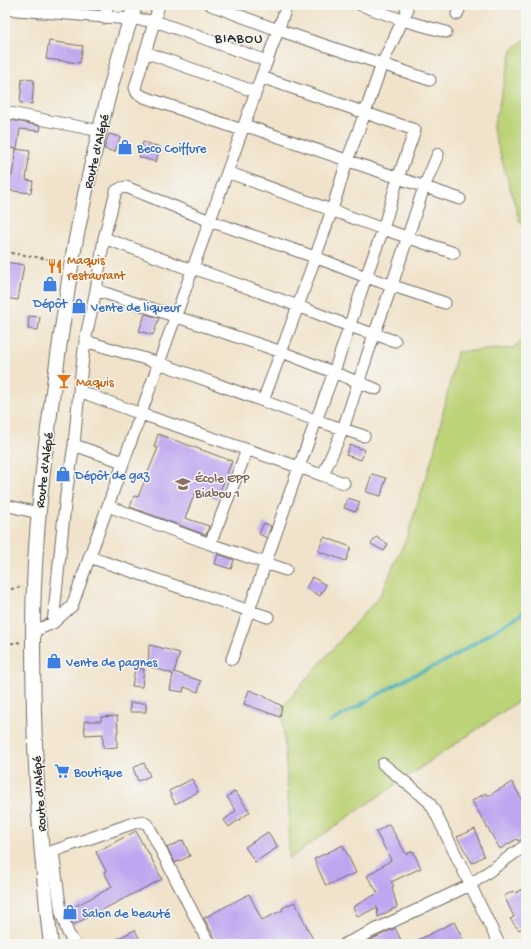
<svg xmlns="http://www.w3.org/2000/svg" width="531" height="949" font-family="'Gochi Hand',sans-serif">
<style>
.green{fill:#bdd378;stroke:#747f52}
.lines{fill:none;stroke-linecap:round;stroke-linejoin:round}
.stream{stroke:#3cacb7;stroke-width:3.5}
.building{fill:#bfa6f0}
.minor-casing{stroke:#706b63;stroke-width:13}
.major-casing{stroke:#706b63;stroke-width:16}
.path{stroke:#706b63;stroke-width:2;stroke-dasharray:3 3;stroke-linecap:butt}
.minor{stroke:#fff;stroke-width:11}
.major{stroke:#fff;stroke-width:14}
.labels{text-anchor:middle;stroke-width:3;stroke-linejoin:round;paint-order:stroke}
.shop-label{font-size:13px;fill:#366cbe;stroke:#f6f6f2;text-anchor:start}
.street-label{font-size:13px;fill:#2b2b2b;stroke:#f6f6f2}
.food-label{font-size:13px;fill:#c56008;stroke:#f6f6f2;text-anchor:start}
.education-label{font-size:13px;fill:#785e54;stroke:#f6f6f2;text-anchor:start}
.neighbourhood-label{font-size:14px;letter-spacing:1px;fill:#2b2b2b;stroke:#f6f6f2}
</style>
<rect width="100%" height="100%" fill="#f6f6f2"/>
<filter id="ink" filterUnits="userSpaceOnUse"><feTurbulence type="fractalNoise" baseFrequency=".025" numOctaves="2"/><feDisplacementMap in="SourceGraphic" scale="8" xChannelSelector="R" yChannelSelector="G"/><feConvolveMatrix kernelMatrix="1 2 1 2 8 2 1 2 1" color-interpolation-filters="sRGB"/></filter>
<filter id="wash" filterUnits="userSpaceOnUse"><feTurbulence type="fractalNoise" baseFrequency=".012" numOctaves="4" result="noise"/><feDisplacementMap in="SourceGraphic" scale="16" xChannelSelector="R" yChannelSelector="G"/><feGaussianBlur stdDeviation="0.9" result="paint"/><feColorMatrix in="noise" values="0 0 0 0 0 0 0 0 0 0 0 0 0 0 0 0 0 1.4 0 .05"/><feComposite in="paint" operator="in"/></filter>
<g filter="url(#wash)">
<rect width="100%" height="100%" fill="#f1e3cb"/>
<path class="green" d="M526,38V230L519,219L493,129L512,50Z
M526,336V696L348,817L289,859V812L282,707L381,594L407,537L434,452L457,352L513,348Z"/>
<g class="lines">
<path class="stream" d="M329,723L409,677L446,661L526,611"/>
</g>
<g id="blocks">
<path class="building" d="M49,41L83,46L80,63L46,59Z
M22,79L34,80L32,104L20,103Z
M5,119L41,126L40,131L20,129L17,149L5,147Z
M109,134L120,137L115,152L104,149Z
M143,142L160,147L156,162L139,157Z
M16,149L30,151L26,180L33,181L31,193L5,190V175L12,176Z
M6,262L24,265L18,300L5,298V271Z
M145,314L159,318L153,335L139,331Z
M29,316L40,317L38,330L28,329Z
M158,434L232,461L217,499L196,491L185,518L209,526L206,535L130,507L134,496L138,497L158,448L154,447Z
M350,445L365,450L361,460L346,455Z
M372,474L386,478L381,496L366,492Z
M348,498L360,502L356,512L344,508Z
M264,523L271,526L267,538L259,534Z
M324,537L351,547L346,561L318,551Z
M376,537L388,544L384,551L371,544Z
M218,554L234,560L231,569L215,564Z
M312,577L326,585L320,596L306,588Z
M149,645L154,646L180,653L174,672L201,681L198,692L184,687L183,692L170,690L173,674L148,666Z
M135,668L144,669L142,687L132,686Z
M249,690L265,696V697L282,706L280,717L244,704Z
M130,703H146V712H130Z
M117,716L118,732H117V747L103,748V734L85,735L84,721H101V717Z
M144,763L150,776L138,781L133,768Z
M192,779L198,792L175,804L169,791Z
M512,782L526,807V837L518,841L517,839L500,849L472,801L486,793L488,796Z
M235,791L250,812L229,827L224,820L236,811L227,797Z
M389,824L406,854L413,851L421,868L391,882L394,886L392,887L397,907L378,917L377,907L358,917L353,907L378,893L367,876L391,860L376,832Z
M475,829L484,856L472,863L457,837Z
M136,831L146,851L147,850L162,879L73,925L68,910L112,887L104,872L106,871L96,852Z
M268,832L278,847L255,862L245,847Z
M183,840L190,856L175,863L167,848Z
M343,845L356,873L326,886L314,859Z
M526,887V926L519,930L510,919L514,917L504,896L514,891L516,893Z
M249,894L262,920L283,910L282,908L295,902L315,944H218L204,918Z
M454,922L463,939L454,944H410Z
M395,928L403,944H362L381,935Z
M135,930L142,944H107Z"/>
</g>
</g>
<g filter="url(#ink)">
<use href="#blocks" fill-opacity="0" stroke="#706b63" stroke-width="1"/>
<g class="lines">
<g class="minor-casing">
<path id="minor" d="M159,5L135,88L137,93L144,97L242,130
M211,5L278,30L382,64L430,80
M361,5L402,20L446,32
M5,9L155,21L267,61
M457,14L461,5
M104,18L108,5
M145,52L256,92
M5,112L100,131
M244,125L460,199
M227,172L383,229L454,253
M104,238L192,270
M193,268L298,306L349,326L395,341
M96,290L282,352L376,389
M85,341L159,363L315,420L364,436
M79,391L141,414L299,467L344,483
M263,401L298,306L332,210L347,161L365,113L382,64L407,11L406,5
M74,445L123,462
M323,475L343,429L374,335L392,285L424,187L438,154
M5,505L38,513
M108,506L210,544L286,570
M210,544L247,450
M89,557L268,617
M53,623L66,495L74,445L79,391L85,341L96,290L104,238L116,191L121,188L126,187L210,221L315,257L366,277L445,303
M32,632L53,623L72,606L287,5
M232,659L299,467L334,372L366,277L383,229L398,178L415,130L261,77
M383,764L420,794L429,802L435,812L499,944
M53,852L61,912L68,933L75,944
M42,855L134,823C140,821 143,821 148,825L209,944
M345,944L470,885L526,845"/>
</g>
<g class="major-casing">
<path id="major" d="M51,944C47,914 45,884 42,854C38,806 35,759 34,711C33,669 32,628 34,587C37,503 49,418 61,335C65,310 68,285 72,260C88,174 108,88 135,5"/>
</g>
<path class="path" d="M5,252L61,261
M5,590L23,587
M5,644L21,642"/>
<use href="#minor" class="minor"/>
<use href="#major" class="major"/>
</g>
</g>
<defs>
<g id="shop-bare" transform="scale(1.2)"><path d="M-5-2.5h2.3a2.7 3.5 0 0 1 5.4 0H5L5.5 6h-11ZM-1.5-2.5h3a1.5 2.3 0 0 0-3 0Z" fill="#3f7fe0" stroke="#f6f6f2" stroke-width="2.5" paint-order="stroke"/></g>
<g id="restaurant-bare" transform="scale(1.2)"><path d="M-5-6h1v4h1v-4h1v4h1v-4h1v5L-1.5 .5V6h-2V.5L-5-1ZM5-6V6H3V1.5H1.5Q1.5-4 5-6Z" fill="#e8710a" stroke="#f6f6f2" stroke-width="2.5" paint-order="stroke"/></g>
<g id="bar-bare" transform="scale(1.2)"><path d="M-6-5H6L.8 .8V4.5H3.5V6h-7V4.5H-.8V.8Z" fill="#e8710a" stroke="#f6f6f2" stroke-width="2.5" paint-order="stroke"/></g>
<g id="school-bare" transform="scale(1.2)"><path d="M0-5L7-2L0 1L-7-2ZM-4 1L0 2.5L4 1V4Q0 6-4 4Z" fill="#8d6e63" stroke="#f6f6f2" stroke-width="2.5" paint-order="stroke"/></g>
<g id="supermarket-bare" transform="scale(1.2)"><path d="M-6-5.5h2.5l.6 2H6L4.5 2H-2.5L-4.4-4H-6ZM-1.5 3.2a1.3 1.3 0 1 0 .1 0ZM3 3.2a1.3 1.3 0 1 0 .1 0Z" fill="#3f7fe0" stroke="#f6f6f2" stroke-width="2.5" paint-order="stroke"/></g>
</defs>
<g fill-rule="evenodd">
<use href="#shop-bare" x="125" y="147"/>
<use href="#restaurant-bare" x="55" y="266"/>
<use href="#shop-bare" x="50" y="284"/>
<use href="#shop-bare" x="79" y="306"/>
<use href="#bar-bare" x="64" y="381"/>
<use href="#shop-bare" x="63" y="474"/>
<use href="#school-bare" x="183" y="484"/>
<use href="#shop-bare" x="54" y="661"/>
<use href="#supermarket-bare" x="62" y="771"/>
<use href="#shop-bare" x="70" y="912"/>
</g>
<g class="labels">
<g class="shop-label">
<text x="137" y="152">Beco Coiffure</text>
<text x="50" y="307" text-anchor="middle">Dépôt</text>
<text x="91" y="311">Vente de liqueur</text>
<text x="75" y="479">Dépôt de gaz</text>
<text x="66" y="666">Vente de pagnes</text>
<text x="74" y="776">Boutique</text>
<text x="82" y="917">Salon de beauté</text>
</g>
<g class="street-label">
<text transform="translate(95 151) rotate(-77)" y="5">Route d'Alépé</text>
<text transform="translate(43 470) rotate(-83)" y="5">Route d'Alépé</text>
<text transform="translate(38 794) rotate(-94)" y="5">Route d'Alépé</text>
</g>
<g class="food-label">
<text x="67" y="264">Maquis<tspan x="67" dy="15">restaurant</tspan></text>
<text x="76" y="386">Maquis</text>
</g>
<g class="education-label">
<text x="195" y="482">École EPP<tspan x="195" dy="15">Biabou 1</tspan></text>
</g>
<g class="neighbourhood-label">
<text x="239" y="42">BIABOU</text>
</g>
</g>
<rect width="531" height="949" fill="none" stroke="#f6f6f2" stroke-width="20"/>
</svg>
